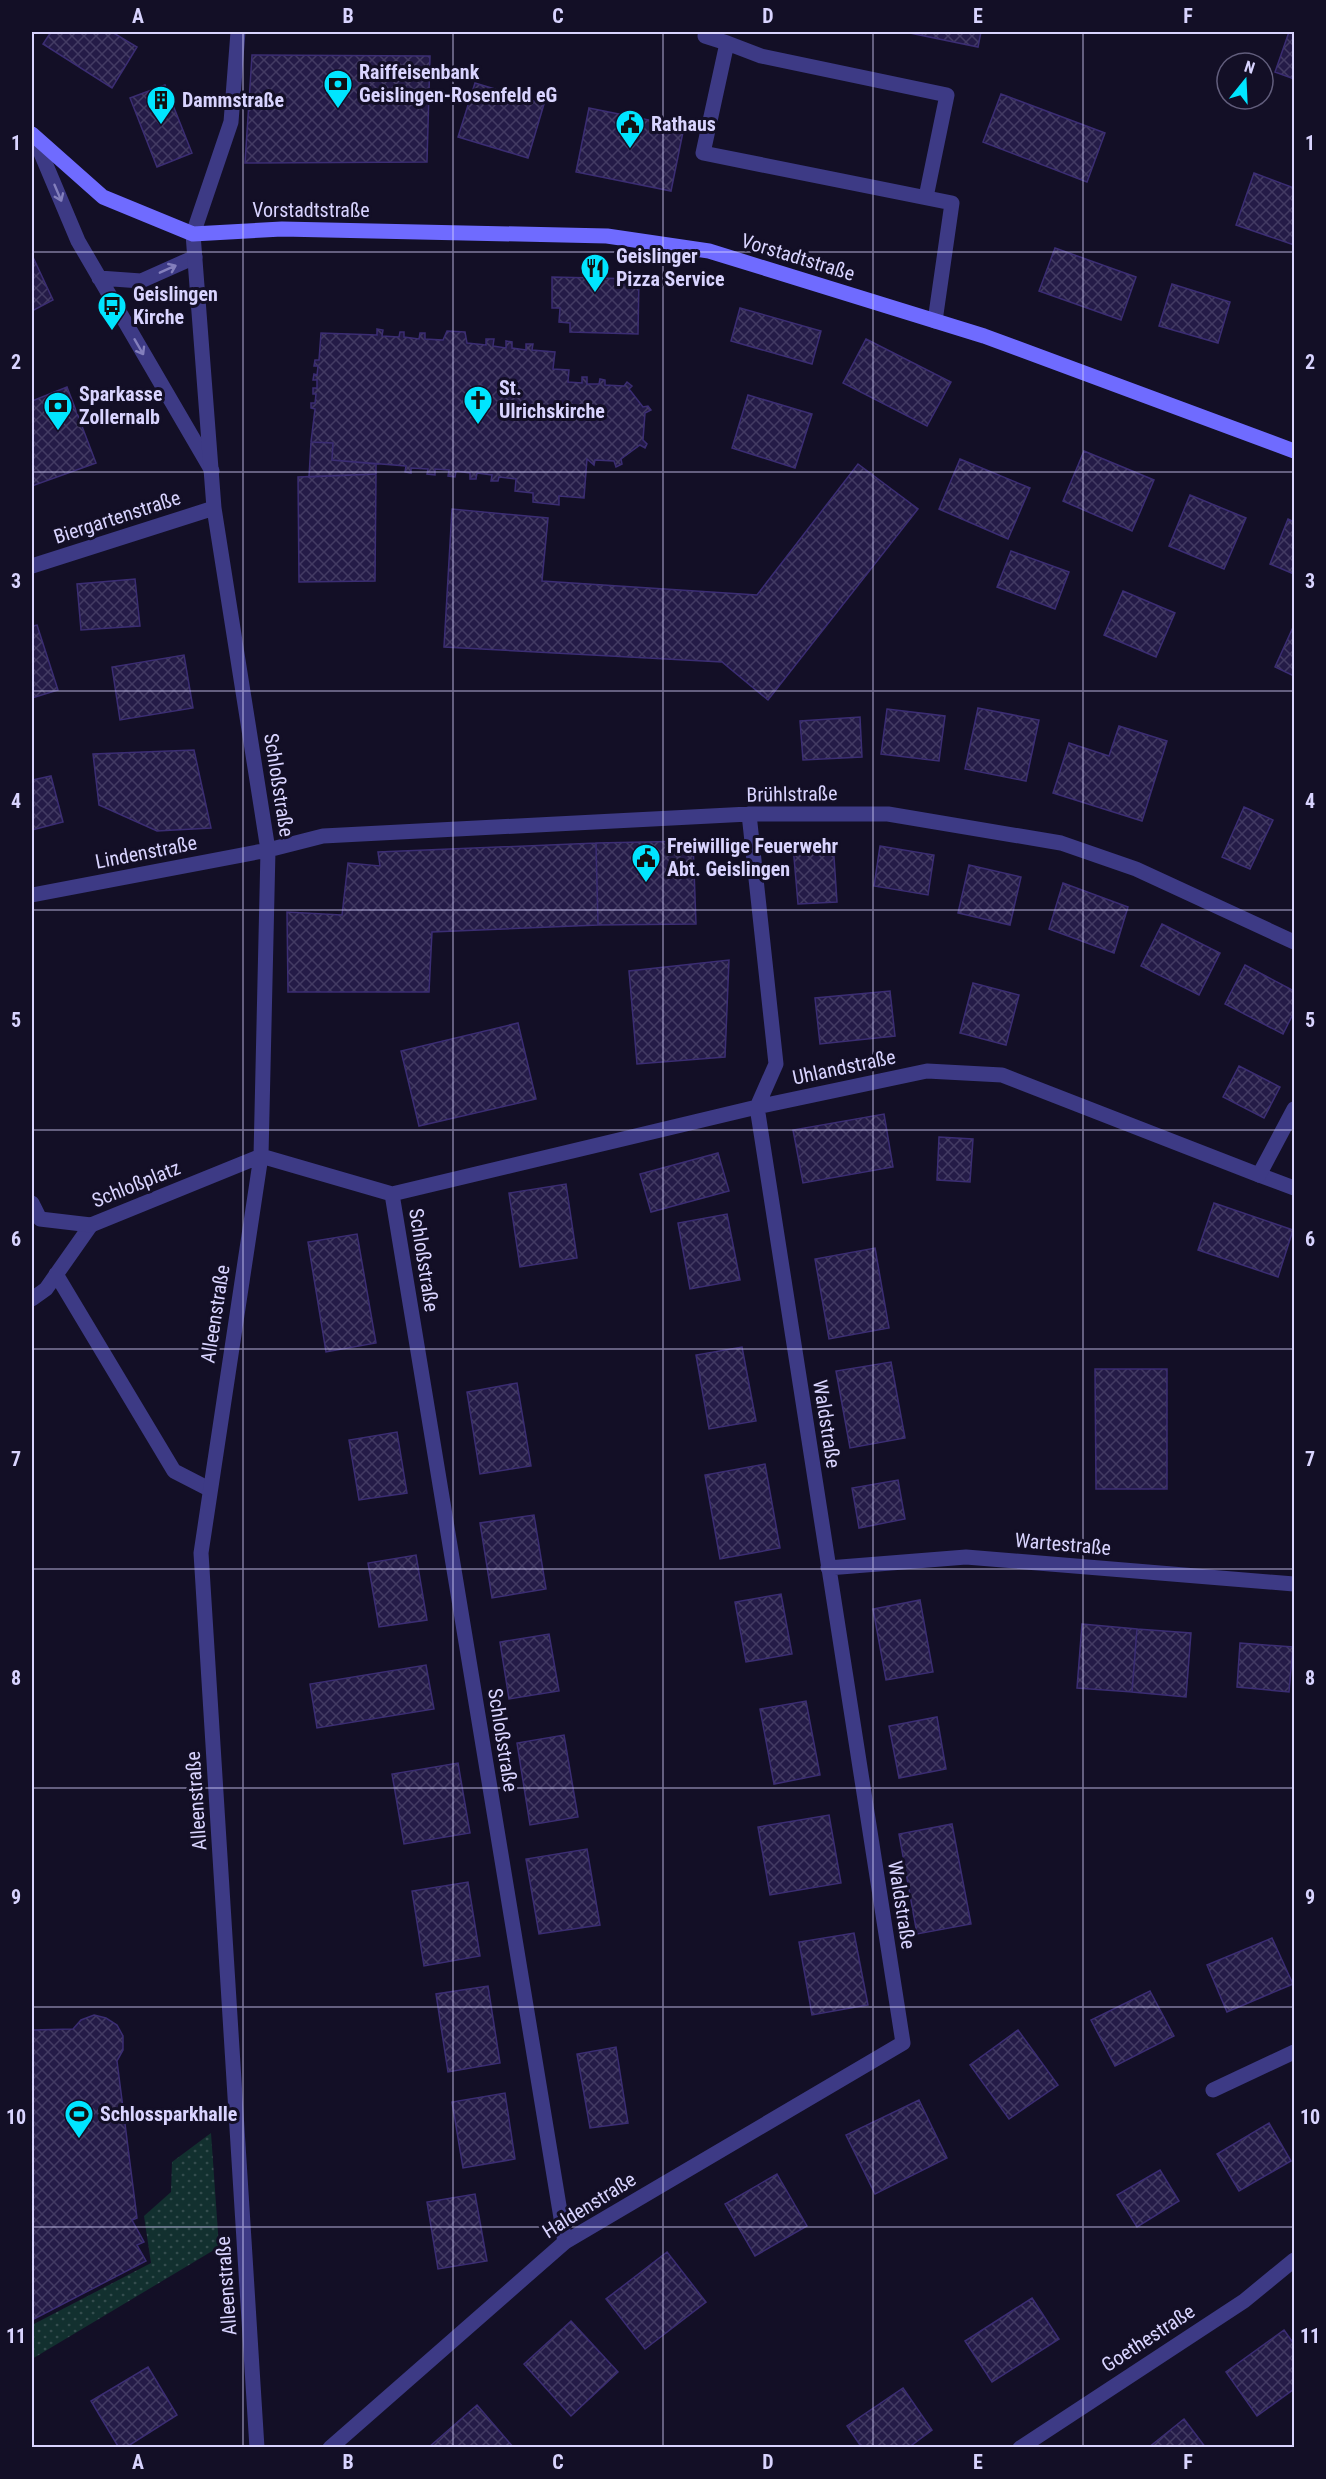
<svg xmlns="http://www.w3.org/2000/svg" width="1326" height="2479" font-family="'Roboto Condensed',sans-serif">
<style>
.grass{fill:url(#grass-dots)}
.building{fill:url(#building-cross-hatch);stroke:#3b2d73;stroke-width:1.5}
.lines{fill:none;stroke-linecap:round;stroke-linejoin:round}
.service{stroke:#3d3a85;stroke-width:15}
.minor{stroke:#3d3a85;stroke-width:15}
.secondary{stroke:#6f6bff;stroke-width:15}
.oneway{stroke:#837fbc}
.grid{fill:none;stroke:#d9d4ff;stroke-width:1.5;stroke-opacity:0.55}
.labels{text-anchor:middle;stroke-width:6;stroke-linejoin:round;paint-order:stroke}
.poi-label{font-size:20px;font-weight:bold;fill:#d9d4ff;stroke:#130f26;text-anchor:start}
.street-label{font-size:20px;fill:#d9d4ff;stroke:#130f26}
.neatline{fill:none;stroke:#d9d4ff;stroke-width:2}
.grid-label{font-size:20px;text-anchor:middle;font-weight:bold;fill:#d9d4ff}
</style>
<defs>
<pattern id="grass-dots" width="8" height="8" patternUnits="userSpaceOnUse" patternTransform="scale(1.5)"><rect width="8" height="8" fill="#12302f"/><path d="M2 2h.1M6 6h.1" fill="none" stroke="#344d4e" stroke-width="1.8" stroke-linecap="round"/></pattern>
<pattern id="building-cross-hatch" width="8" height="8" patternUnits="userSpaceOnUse" patternTransform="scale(1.5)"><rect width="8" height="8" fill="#241b47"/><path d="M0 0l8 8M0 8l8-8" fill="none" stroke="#433b63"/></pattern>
</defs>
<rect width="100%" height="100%" fill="#130f26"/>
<path class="grass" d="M211,2133L219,2247L32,2359V2325L151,2263L144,2216L171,2192L172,2162Z"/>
<path class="building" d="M51,32H112L137,47L112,88L43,44Z
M905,32H981L978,47Z
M1289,32H1294V79L1275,72Z
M252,55L430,56L427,162L245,163Z
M475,83L544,104L528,158L458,137Z
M165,85L192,153L157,167L130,98Z
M1001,94L1105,133L1087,182L983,142Z
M589,108L684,127L671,191L576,172Z
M1254,173L1294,188V245L1236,225Z
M1055,248L1136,277L1121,320L1039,291Z
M32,255L53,300L32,311Z
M552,277L639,279L638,334L570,332V323L559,322L560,308H552Z
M1172,284L1230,302L1218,343L1159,326Z
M740,308L821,331L812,364L731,341Z
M377,329L383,330L382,336L399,337L400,332H404V337L419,339L420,333H425V339L443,340L447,331L465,332L467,343L486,345V339H494L493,346L506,348V341L512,342V348L526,350V344H533L532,350L555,352L553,369L569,370L568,382L582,383V377H587V384H599L600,379L605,380V385L624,386L627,382L632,386L629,389L643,407L648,406L651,410L645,413L643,440L647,444L645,448L640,445L621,459L622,464L616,467L614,461L595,460L594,465L587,459L584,498L559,496V505L533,502V493L515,491L516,479L499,477L498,481H491L492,475L477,473L476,479H470V473L456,471L455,477L448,476L449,470L435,469V475L427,474L428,469L411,468V473L405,472L406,466L332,460L333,443L311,442L315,409L311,408V403H315L316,394H313V388H317V380H313L314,374L317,375L318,366H314L315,360H319L321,333L377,335Z
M866,339L951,382L927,426L843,383Z
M67,387L96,463L32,486V401Z
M748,395L812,414L795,468L732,448Z
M311,442L333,443L332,460L376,464V474L309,477Z
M1084,451L1154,480L1132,531L1063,501Z
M960,459L1030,488L1008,539L939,509Z
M858,464L918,509L768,700L722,662L444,647L452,509L548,518L542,581L757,595Z
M376,474L375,581L299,582L298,477Z
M1190,495L1246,518L1224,569L1169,546Z
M1288,519L1294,522V574L1270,564Z
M1011,551L1069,572L1055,609L997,587Z
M135,579L140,626L81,630L77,584Z
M1123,591L1175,613L1156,657L1104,635Z
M37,625L58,690L32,698V626Z
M1294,625V676L1275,667Z
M184,655L193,708L120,720L112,667Z
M978,708L1039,720L1026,781L965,769Z
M887,709L945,716L939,761L881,754Z
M860,717L862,757L803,760L800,721Z
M1119,726L1167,741L1142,821L1053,793L1069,743L1109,756Z
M194,750L211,828L157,831L99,805L93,754Z
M51,776L63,822L32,830V780Z
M1244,807L1273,820L1250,869L1222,857Z
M693,841L696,924L598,925L596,843Z
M833,842L837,902L798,904L793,846Z
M596,843L598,925L432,932L429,992H288L287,912L342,915L348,863L380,866L378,852Z
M880,846L934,855L928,895L874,886Z
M969,865L1021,877L1010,925L958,913Z
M1063,883L1128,907L1114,953L1049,929Z
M1162,924L1220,953L1199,995L1141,966Z
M729,960L725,1057L637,1064L629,971Z
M1245,965L1294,991V1012L1283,1034L1225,1004Z
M973,983L1019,995L1006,1045L960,1033Z
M890,991L895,1036L820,1044L815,998Z
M518,1023L536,1099L419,1126L401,1051Z
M1239,1066L1280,1087L1264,1118L1223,1097Z
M884,1114L893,1167L803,1183L793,1130Z
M939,1137L973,1139L970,1182L937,1180Z
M718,1153L729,1191L651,1212L640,1174Z
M566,1184L577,1258L520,1267L509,1193Z
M1214,1203L1293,1230L1278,1277L1198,1250Z
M727,1214L740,1280L690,1289L678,1223Z
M357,1234L376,1343L326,1352L308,1242Z
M875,1248L889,1328L829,1339L815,1259Z
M742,1347L756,1421L709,1429L696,1355Z
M891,1362L905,1438L850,1448L836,1371Z
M1095,1369H1167V1489H1096Z
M517,1383L531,1466L480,1474L467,1392Z
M397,1432L407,1493L359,1500L349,1440Z
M765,1464L780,1548L720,1559L705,1475Z
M898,1480L905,1519L859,1528L852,1488Z
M534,1515L546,1589L492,1598L480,1523Z
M416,1555L427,1620L379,1627L368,1563Z
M781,1594L792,1654L746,1662L735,1602Z
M920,1600L933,1672L886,1680L873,1609Z
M1082,1624L1137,1629L1132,1692L1077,1688Z
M1137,1629L1191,1633L1186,1697L1132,1692Z
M549,1634L559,1691L509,1699L500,1642Z
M1240,1643L1293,1647L1289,1692L1237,1687Z
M426,1665L434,1709L317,1728L310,1684Z
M806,1701L820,1775L774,1784L760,1709Z
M937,1717L946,1769L899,1778L889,1726Z
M564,1735L578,1817L530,1825L517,1743Z
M458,1763L470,1833L404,1844L392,1774Z
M829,1815L841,1883L770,1895L758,1827Z
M952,1824L971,1924L917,1934L899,1834Z
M587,1849L600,1925L539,1934L526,1859Z
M468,1882L480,1956L424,1966L412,1891Z
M854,1933L868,2005L812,2015L799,1942Z
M1272,1938L1293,1984L1227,2012L1207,1965Z
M488,1986L500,2063L448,2072L436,1994Z
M1150,1991L1174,2036L1115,2066L1091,2020Z
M94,2015L106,2018L117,2025L123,2036V2050L117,2061L137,2218L132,2220L144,2242L137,2245L146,2261L32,2320V2030L73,2029L81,2020Z
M1018,2030L1058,2085L1009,2119L970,2065Z
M616,2047L628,2123L590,2128L577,2054Z
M505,2093L515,2159L463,2168L452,2102Z
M919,2100L947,2158L875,2194L846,2135Z
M1269,2123L1291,2161L1239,2191L1217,2154Z
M1160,2170L1179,2201L1137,2227L1117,2195Z
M777,2174L807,2226L755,2256L725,2204Z
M475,2194L487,2261L438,2269L427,2202Z
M667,2252L706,2302L645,2349L606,2299Z
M1032,2298L1059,2339L992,2382L965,2341Z
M571,2321L618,2372L571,2416L524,2364Z
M1284,2330L1294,2344V2389L1257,2416L1226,2372Z
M148,2367L177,2415L125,2448H119L91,2401Z
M903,2388L932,2430L908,2448H862L847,2426Z
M477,2405L514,2448H428Z
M1184,2419L1206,2448H1148Z"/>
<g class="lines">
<path class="service" d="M706,32L705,36L727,43L703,153L952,203L935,321
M727,43L761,56L947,95L926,197
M35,139L78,241L212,471
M99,278L141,281L195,257
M1259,1175L1294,1188
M56,1274L174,1471L209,1489
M32,1299L46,1289L91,1225"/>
<path class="minor" d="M238,32L231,122L193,234L214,508L268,850L261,1156L201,1553L257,2448
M32,566L214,508
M32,895L268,850L323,836L749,814H888L1061,843L1136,869L1294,942
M261,1156L392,1194L757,1107L927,1071L1002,1075L1259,1175L1294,1109
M392,1194L565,2242
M32,1203L40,1219L91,1225L261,1156
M828,1568L966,1557L1294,1584
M1213,2090L1294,2052
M330,2448L565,2242L903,2043L757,1107L776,1064L749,814
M1020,2448L1244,2301L1294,2260"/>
<path class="secondary" d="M32,134L103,197L193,234L282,229L607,236L709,251L984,336L1294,451"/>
</g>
<defs><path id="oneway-shaft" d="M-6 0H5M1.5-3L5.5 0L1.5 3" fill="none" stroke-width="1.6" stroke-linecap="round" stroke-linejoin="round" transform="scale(1.5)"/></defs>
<g class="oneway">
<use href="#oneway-shaft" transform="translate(58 193) rotate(67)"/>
<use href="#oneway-shaft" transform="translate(168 269) rotate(-24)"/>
<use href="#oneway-shaft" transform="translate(139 347) rotate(60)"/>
</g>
<path class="grid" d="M243,32V2448M453,32V2448M663,32V2448M873,32V2448M1083,32V2448M32,252H1294M32,472H1294M32,691H1294M32,910H1294M32,1130H1294M32,1349H1294M32,1569H1294M32,1788H1294M32,2007H1294M32,2227H1294"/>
<defs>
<g id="bank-pin" transform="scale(1.5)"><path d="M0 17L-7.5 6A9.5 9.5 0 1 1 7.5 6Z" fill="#00e5ff" stroke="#130f26"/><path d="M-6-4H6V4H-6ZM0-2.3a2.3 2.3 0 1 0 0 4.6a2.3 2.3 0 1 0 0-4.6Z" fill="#111"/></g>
<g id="building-pin" transform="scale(1.5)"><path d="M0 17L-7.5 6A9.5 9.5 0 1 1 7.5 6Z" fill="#00e5ff" stroke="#130f26"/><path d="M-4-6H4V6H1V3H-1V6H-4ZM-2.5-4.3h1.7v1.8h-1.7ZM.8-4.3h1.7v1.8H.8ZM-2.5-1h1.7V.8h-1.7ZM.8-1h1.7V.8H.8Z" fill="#111"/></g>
<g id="civic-pin" transform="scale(1.5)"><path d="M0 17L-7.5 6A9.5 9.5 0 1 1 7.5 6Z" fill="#00e5ff" stroke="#130f26"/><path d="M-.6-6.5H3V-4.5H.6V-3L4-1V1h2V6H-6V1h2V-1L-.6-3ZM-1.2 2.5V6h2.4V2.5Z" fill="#111"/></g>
<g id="restaurant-pin" transform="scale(1.5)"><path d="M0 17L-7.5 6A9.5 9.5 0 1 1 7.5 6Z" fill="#00e5ff" stroke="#130f26"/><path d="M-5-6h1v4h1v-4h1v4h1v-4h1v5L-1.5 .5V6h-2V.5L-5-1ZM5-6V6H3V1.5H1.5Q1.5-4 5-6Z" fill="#111"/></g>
<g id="bus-pin" transform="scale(1.5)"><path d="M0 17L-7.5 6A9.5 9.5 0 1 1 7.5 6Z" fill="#00e5ff" stroke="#130f26"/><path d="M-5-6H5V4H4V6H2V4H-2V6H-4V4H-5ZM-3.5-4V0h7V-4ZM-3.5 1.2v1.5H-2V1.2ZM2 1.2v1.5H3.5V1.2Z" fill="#111"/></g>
<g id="church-pin" transform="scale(1.5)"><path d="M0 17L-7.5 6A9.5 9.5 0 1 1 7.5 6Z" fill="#00e5ff" stroke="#130f26"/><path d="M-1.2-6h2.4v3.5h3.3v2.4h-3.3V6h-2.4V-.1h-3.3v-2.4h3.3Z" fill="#111"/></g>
<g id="stadium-pin" transform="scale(1.5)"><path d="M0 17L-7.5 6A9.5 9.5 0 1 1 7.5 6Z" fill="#00e5ff" stroke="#130f26"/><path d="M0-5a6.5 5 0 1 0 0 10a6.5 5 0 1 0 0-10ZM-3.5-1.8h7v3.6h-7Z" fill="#111"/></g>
</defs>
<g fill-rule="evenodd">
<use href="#bank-pin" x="338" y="84"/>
<use href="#building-pin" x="161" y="100"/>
<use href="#civic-pin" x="630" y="124"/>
<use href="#restaurant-pin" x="595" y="268"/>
<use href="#bus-pin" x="112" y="306"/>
<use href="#church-pin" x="478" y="400"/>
<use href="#bank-pin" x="58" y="406"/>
<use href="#civic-pin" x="646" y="858"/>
<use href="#stadium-pin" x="79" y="2114"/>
</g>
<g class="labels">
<g class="poi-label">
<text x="359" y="79">Raiffeisenbank<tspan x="359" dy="23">Geislingen-Rosenfeld eG</tspan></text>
<text x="182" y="107">Dammstraße</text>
<text x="651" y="131">Rathaus</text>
<text x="616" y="263">Geislinger<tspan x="616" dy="23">Pizza Service</tspan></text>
<text x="133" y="301">Geislingen<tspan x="133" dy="23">Kirche</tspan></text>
<text x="499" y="395">St.<tspan x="499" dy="23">Ulrichskirche</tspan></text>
<text x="79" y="401">Sparkasse<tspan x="79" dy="23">Zollernalb</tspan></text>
<text x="667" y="853">Freiwillige Feuerwehr<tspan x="667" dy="23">Abt. Geislingen</tspan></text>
<text x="100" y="2121">Schlossparkhalle</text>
</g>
<g class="street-label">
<text x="311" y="217">Vorstadtstraße</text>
<text transform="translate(798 257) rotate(17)" y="7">Vorstadtstraße</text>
<text transform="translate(117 517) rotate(-18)" y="7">Biergartenstraße</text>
<text transform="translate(279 785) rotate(81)" y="7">Schloßstraße</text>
<text transform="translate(792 794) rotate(-1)" y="7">Brühlstraße</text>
<text transform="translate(146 852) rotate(-11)" y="7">Lindenstraße</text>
<text transform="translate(844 1067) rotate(-12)" y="7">Uhlandstraße</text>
<text transform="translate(136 1184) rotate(-22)" y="7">Schloßplatz</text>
<text transform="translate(424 1260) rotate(81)" y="7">Schloßstraße</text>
<text transform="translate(215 1314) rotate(-81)" y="7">Alleenstraße</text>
<text transform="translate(827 1424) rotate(81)" y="7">Waldstraße</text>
<text transform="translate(1063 1544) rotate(5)" y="7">Wartestraße</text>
<text transform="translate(503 1740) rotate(81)" y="7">Schloßstraße</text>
<text transform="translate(196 1801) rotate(-94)" y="7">Alleenstraße</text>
<text transform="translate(902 1905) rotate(81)" y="7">Waldstraße</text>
<text transform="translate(589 2205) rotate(-32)" y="7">Haldenstraße</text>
<text transform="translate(226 2286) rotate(-94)" y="7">Alleenstraße</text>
<text transform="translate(1148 2338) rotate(-33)" y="7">Goethestraße</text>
</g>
</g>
<rect width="1326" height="2479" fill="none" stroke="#130f26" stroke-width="66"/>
<g transform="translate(1245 81) rotate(18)"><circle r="28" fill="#130f26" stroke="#625e7d" stroke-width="1.5"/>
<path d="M0-4.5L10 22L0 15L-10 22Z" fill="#00e5ff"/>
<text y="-9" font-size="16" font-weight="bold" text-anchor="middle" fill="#d9d4ff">N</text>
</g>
<rect x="33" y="33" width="1260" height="2413" class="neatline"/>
<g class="grid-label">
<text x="138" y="23">A</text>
<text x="348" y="23">B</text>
<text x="558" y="23">C</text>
<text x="768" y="23">D</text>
<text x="978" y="23">E</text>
<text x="1188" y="23">F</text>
<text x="16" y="150">1</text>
<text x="1310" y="150">1</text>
<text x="16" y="369">2</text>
<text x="1310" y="369">2</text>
<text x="16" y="588">3</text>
<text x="1310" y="588">3</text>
<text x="16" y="808">4</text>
<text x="1310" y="808">4</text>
<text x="16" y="1027">5</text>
<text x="1310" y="1027">5</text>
<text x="16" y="1246">6</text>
<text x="1310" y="1246">6</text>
<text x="16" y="1466">7</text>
<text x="1310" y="1466">7</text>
<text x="16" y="1685">8</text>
<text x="1310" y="1685">8</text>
<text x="16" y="1904">9</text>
<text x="1310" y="1904">9</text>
<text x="16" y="2124">10</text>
<text x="1310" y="2124">10</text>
<text x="16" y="2343">11</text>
<text x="1310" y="2343">11</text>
<text x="138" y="2469">A</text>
<text x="348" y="2469">B</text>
<text x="558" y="2469">C</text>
<text x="768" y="2469">D</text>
<text x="978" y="2469">E</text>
<text x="1188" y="2469">F</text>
</g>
</svg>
